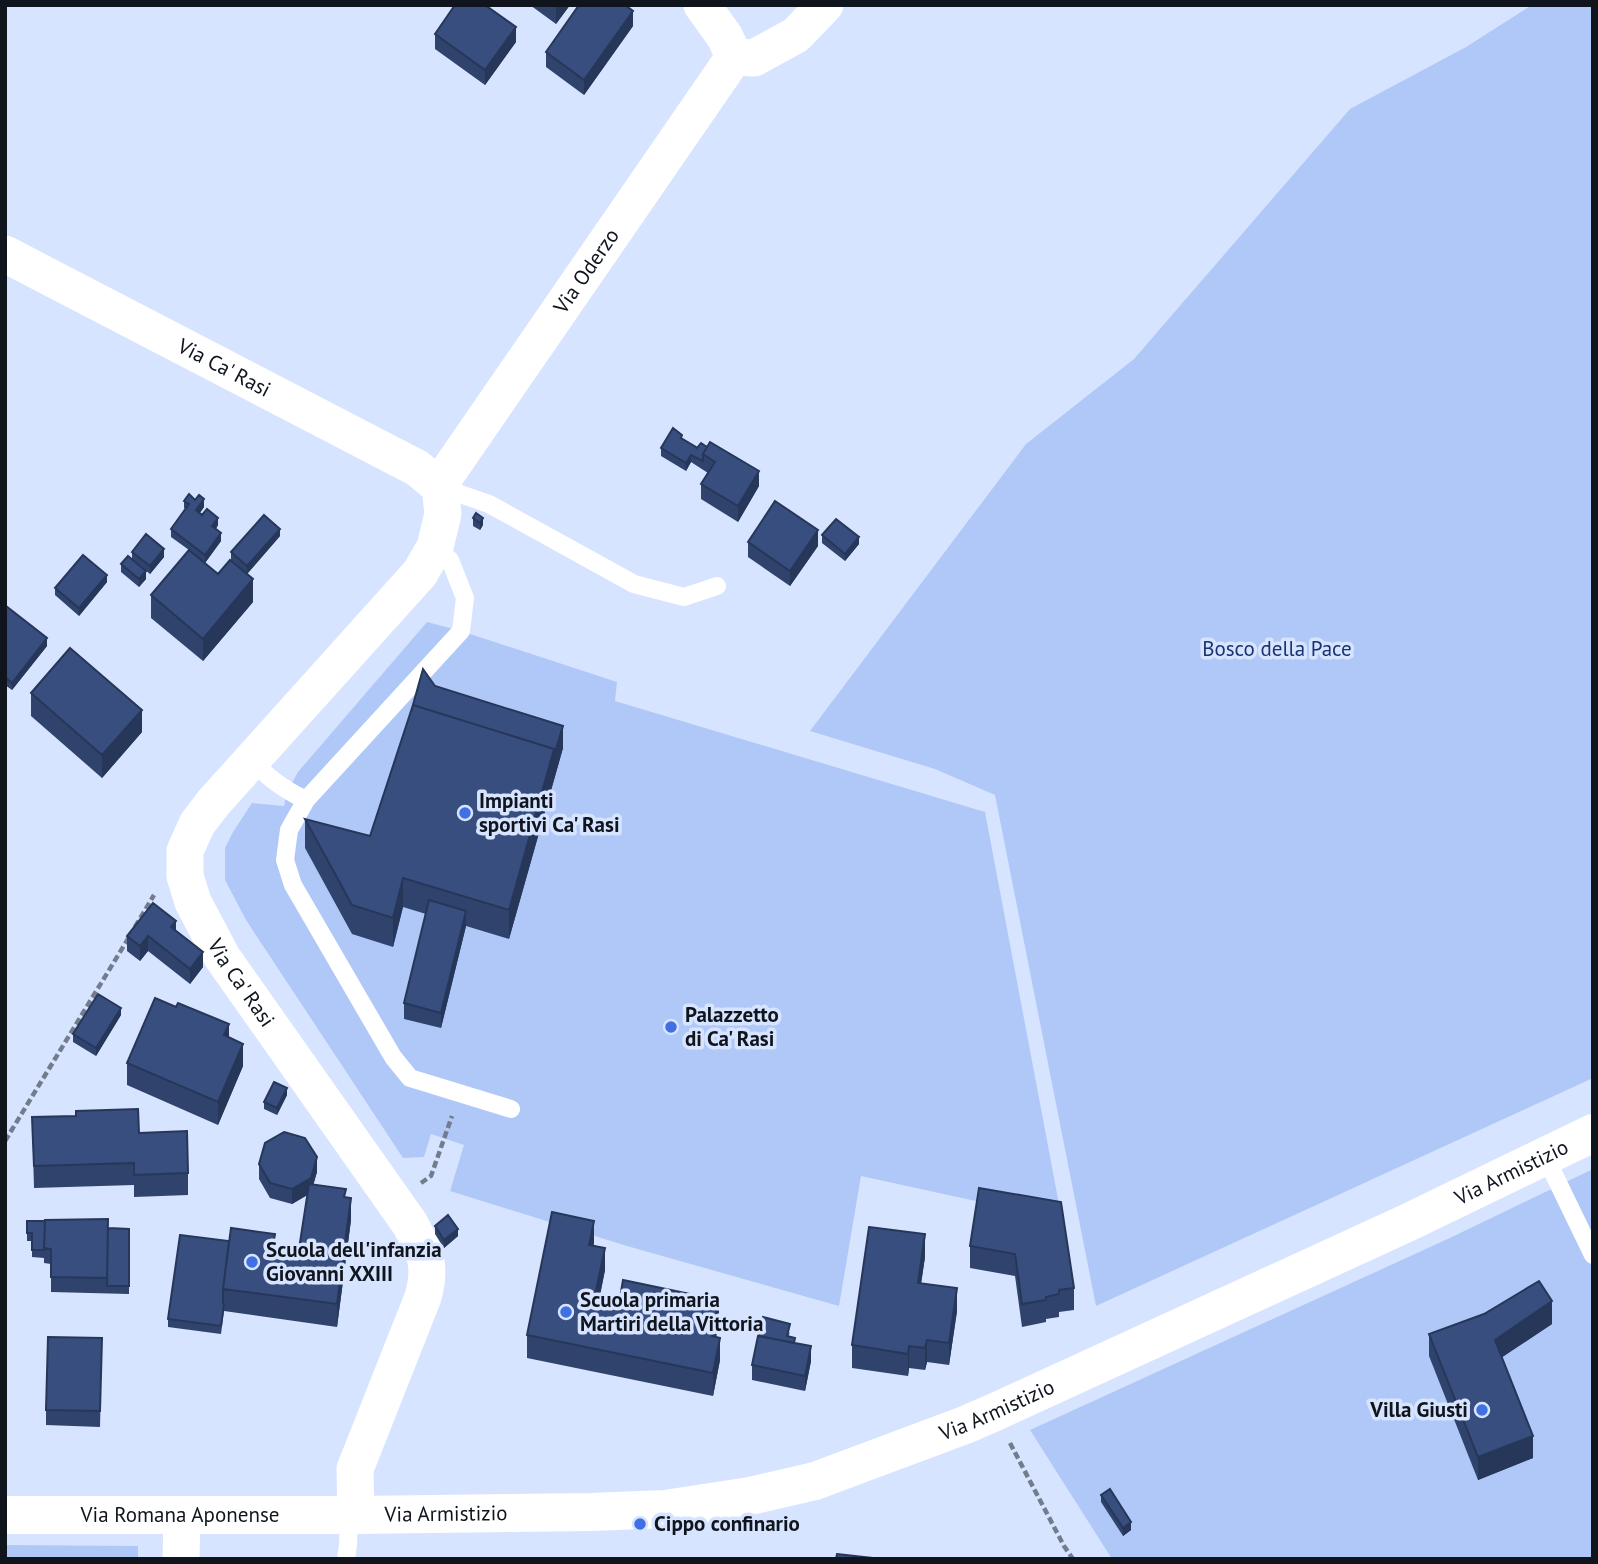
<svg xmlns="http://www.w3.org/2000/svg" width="1598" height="1564" font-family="'PT Sans',sans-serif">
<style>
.green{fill:#b0c8f8}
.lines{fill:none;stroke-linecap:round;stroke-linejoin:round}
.path{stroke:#737c8d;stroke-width:4.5;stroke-dasharray:7 3.5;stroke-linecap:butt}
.service{stroke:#fff;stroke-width:18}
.minor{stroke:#fff;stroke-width:37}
.tertiary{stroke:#fff;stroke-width:38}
.wall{fill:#2f436d}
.shaded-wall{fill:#263759}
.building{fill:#374e7f;stroke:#263759;stroke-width:2}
.poi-dot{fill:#4070e1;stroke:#d7e4ff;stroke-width:2.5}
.labels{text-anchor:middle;stroke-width:7;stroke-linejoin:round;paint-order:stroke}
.street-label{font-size:21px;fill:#10151d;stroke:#d7e4ff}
.park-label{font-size:21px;fill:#183273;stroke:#d7e4ff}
.poi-label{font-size:21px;font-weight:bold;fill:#10151d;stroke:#d7e4ff;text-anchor:start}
</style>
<rect width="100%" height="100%" fill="#d7e4ff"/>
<path class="green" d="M1532,5H1593V1078L1096,1306L995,795L935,769L810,731L1026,444L1134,359L1350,109L1466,47Z
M427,622L461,631L617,682L615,701L985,812L1062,1220L861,1176L839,1306L627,1246L450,1191L464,1145L431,1134L424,1157L403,1158L246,920L225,880V848L233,832L252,803L284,806L287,792L298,772Z
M1593,1169V1559H1112L1030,1430L1452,1237Z
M5,1545L138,1546V1559H5Z"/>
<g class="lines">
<path class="path" d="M135,927L154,895
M5,1141L131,934
M421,1183L431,1176L452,1116
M1010,1443L1064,1546L1073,1559"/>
<path class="service" d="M440,487L489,504L634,584L684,597L717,586
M435,547L450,560L465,598L461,631L306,800L289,830L285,860L293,885L393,1057L410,1078L511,1109
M251,760C267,777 284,790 306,800
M1545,1156L1593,1255
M346,1559L348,1545L349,1515"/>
<g class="minor">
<path d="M734,57L754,58L796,35L825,5"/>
<path id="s1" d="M5,254L417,468L440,487L443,514L435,547L420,573L213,803L197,824L185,851V876L193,902L222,957L410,1224C425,1253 432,1264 423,1297L355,1469L356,1515"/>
<path id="s2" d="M440,487L446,475L734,57L725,37L702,5"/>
<path d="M181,1559L182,1516"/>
</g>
<path class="tertiary" id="s3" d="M5,1515H356L592,1512L665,1509L750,1496L815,1481L965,1425L995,1412L1409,1222L1593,1133"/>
</g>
<path class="wall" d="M530,5H570L556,24Z
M633,26L584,95L546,67V52Z
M435,34L516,42L485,85L435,49Z
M682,439L759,486L738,522L701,499V484L708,473L691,462L686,471L661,456V448Z
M184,501L204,507L200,513L218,525L216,529L221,541L205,563L193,554L253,602L203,661L151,618V595L189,550L171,537V529L186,509L184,508Z
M473,518L483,525L480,530L473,526Z
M822,535L859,544L845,561L822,543Z
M280,536L247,574L231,560V552Z
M748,542L818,546L790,586L748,557Z
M132,552L164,557L150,574L132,559Z
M121,564L146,579L139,587L121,572Z
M107,582L79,616L55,595V588Z
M5,607L47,646L12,690L5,685Z
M435,686L563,748L509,939L466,926L441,1028L404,1019V1003L426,914L403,907L393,947L352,934L305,848V819L370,836Z
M31,693L142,732L102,778L31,716Z
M176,931L203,967L190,984L148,951L140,961L127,951V936Z
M121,1015L96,1056L73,1042V1034Z
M229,1037L243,1066L218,1125L127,1085V1063Z
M287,1095L277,1115L264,1109V1102Z
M32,1117L139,1133L188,1173V1195L134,1197V1185L34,1188Z
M259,1164L317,1172L313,1185L346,1197L351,1220L337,1327L224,1311L221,1334L168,1327V1319L229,1241L299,1249L307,1195L292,1204L270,1198L259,1179Z
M979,1188L1074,1288V1310L1059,1312V1317L1046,1319V1322L1022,1327L1015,1276L970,1268V1246Z
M27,1221L108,1228L129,1229V1294L51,1292V1264L44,1263V1258L32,1257V1241H27Z
M435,1226L458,1236L444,1248L435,1234Z
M594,1243L593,1246L605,1270L598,1306L618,1310L719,1322L716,1337L720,1360L713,1396L527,1358V1335Z
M925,1257L921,1283L957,1311L949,1365L927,1362L925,1370L909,1368L908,1376L852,1368V1345Z
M1552,1324L1502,1357L1533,1458L1478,1480L1429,1356V1334Z
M790,1332L788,1337L795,1343L811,1361L805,1391L752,1380V1365Z
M102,1338L100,1427L46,1425V1410Z
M1101,1495L1131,1530L1123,1536L1101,1502Z"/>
<path class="shaded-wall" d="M556,5H570L556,24Z
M633,11V26L584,95V80Z
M516,27V42L485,85V70Z
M691,455V462L686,471V463Z
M759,471V486L738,522V506Z
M204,499V507L196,518V510Z
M218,518V525L212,534V526Z
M483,518V525L480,530V523Z
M280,529V536L247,574V566Z
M818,530V546L790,586V571Z
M221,533V541L205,563V555Z
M859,537V544L845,561V554Z
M164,549V557L150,574V566Z
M146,571V579L139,587V579Z
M107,575V582L79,616V608Z
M253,579V602L203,661V639Z
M47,638V646L12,690V683Z
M142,710V732L102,778V755Z
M563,726V748L509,939V910L554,749Z
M403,878V907L393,947V918Z
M466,911V926L441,1028V1013Z
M176,921V936L171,927Z
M148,936V951L140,961V946Z
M203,952V967L190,984V969Z
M121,1008V1015L96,1056V1048Z
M229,1024V1047L224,1035Z
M243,1044V1066L218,1125V1102Z
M287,1088V1095L277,1115V1108Z
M317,1157V1172L311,1193L292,1204V1189Z
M351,1198V1220L337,1327V1304Z
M594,1221V1243L589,1267V1245Z
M458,1229V1236L444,1248V1240Z
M925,1234V1257L918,1305V1283Z
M605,1248V1270L593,1328V1305Z
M957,1288V1311L949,1365V1343Z
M719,1300V1322L712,1358V1336Z
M1552,1301V1324L1495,1362V1340Z
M720,1338V1360L713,1396V1373Z
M927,1340V1362L925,1370V1348Z
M811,1346V1361L805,1391V1376Z
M909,1346V1368L908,1376V1354Z
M1533,1436V1458L1478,1480V1457Z
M1131,1522V1530L1123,1536V1528Z"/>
<path class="building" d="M455,5H485L516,27L485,70L435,34Z
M579,5H625L633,11L584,80L546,52Z
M673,428L682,435L681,438L696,447L697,448L701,443L707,447L703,454V461L691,455L686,463L661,448Z
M710,442L759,471L738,506L701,484L715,462L703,454Z
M189,494L195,500L199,495L204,499L196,510L202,515L207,509L218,518L212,526L221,533L205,555L171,529L189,504L184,501Z
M775,501L818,530L790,571L748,542Z
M476,513L483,518L480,523L473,518Z
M264,515L280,529L247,566L231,552Z
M836,519L859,537L845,554L822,535Z
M146,534L164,549L150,566L132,552Z
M189,550L218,574L230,560L253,579L203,639L151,595Z
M83,555L107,575L79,608L55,588Z
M128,556L146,571L139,579L121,564Z
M6,606L47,638L12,683L5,677V607Z
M70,648L142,710L102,755L31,693Z
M423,669L435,686L563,726L554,755V749L413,705L411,712Z
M413,705L554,749L509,910L403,878L393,918L352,905L305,819L370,836Z
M429,900L466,911L441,1013L404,1003Z
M153,903L176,921L171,927L203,952L190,969L148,936L140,946L127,936Z
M98,994L121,1008L96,1048L73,1034Z
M155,998L176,1007L178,1003L229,1024L224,1035L243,1044L218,1102L127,1063Z
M274,1082L287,1088L277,1108L264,1102Z
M138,1109L139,1133L187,1131L188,1173L134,1175V1163L34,1166L32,1117L76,1116V1111Z
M284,1132L305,1138L317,1157L311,1178L292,1189L270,1183L259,1164L265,1143Z
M309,1184L346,1189L344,1197L351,1198L337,1304L223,1289L231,1228L275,1234L273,1245L299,1249Z
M979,1188L1061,1202L1074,1288L1059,1290V1294L1046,1297V1300L1022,1304L1015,1254L970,1246Z
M552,1212L594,1221L589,1245L605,1248L593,1305L618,1310L623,1280L719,1300L712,1336L720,1338L713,1373L527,1335Z
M448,1215L458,1229L444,1240L435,1226Z
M108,1219L107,1278L51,1277V1249L44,1248L45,1220Z
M27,1221H45L44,1250H32V1233H27Z
M869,1227L925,1234L918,1283L957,1288L949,1343L927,1340L925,1348L909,1346L908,1354L852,1345Z
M108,1228L129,1229V1286H107Z
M180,1235L229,1241L223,1289V1303L224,1304L221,1326L168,1319Z
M1539,1281L1552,1301L1495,1340L1533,1436L1478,1457L1429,1334L1484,1314Z
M763,1317L790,1324L787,1336L795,1338L794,1343L759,1336Z
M758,1336L811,1346L805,1376L752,1365Z
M48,1337L102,1338L100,1411L46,1410Z
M1110,1489L1131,1522L1123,1528L1101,1495Z
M837,1554L882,1559H836Z"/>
<g class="poi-dot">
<circle cx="465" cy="813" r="7"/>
<circle cx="671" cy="1027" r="7"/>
<circle cx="252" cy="1262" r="7"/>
<circle cx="566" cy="1312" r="7"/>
<circle cx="1482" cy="1410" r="7"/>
<circle cx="640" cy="1524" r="7"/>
</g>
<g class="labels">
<g class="street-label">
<text dy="7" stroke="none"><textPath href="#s2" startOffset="261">Via Oderzo</textPath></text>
<text dy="7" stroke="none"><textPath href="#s1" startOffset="247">Via Ca' Rasi</textPath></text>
<text dy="7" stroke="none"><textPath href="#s1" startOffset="1097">Via Ca' Rasi</textPath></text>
<text dy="7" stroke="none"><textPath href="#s3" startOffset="1575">Via Armistizio</textPath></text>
<text dy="7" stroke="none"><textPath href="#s3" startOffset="1008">Via Armistizio</textPath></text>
<text dy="7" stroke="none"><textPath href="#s3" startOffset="441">Via Armistizio</textPath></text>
<text dy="7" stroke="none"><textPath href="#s3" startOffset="175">Via Romana Aponense</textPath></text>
</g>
<g class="park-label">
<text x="1277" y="656">Bosco della Pace</text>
</g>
<g class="poi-label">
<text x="479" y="808">Impianti<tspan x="479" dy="24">sportivi Ca' Rasi</tspan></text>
<text x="685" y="1022">Palazzetto<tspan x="685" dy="24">di Ca' Rasi</tspan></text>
<text x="266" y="1257">Scuola dell'infanzia<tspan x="266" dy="24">Giovanni XXIII</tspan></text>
<text x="580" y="1307">Scuola primaria<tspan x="580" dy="24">Martiri della Vittoria</tspan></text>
<text x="1468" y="1417" text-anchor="end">Villa Giusti</text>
<text x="654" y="1531">Cippo confinario</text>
</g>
</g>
<rect width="1598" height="1564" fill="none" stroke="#10151d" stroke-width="14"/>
</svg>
